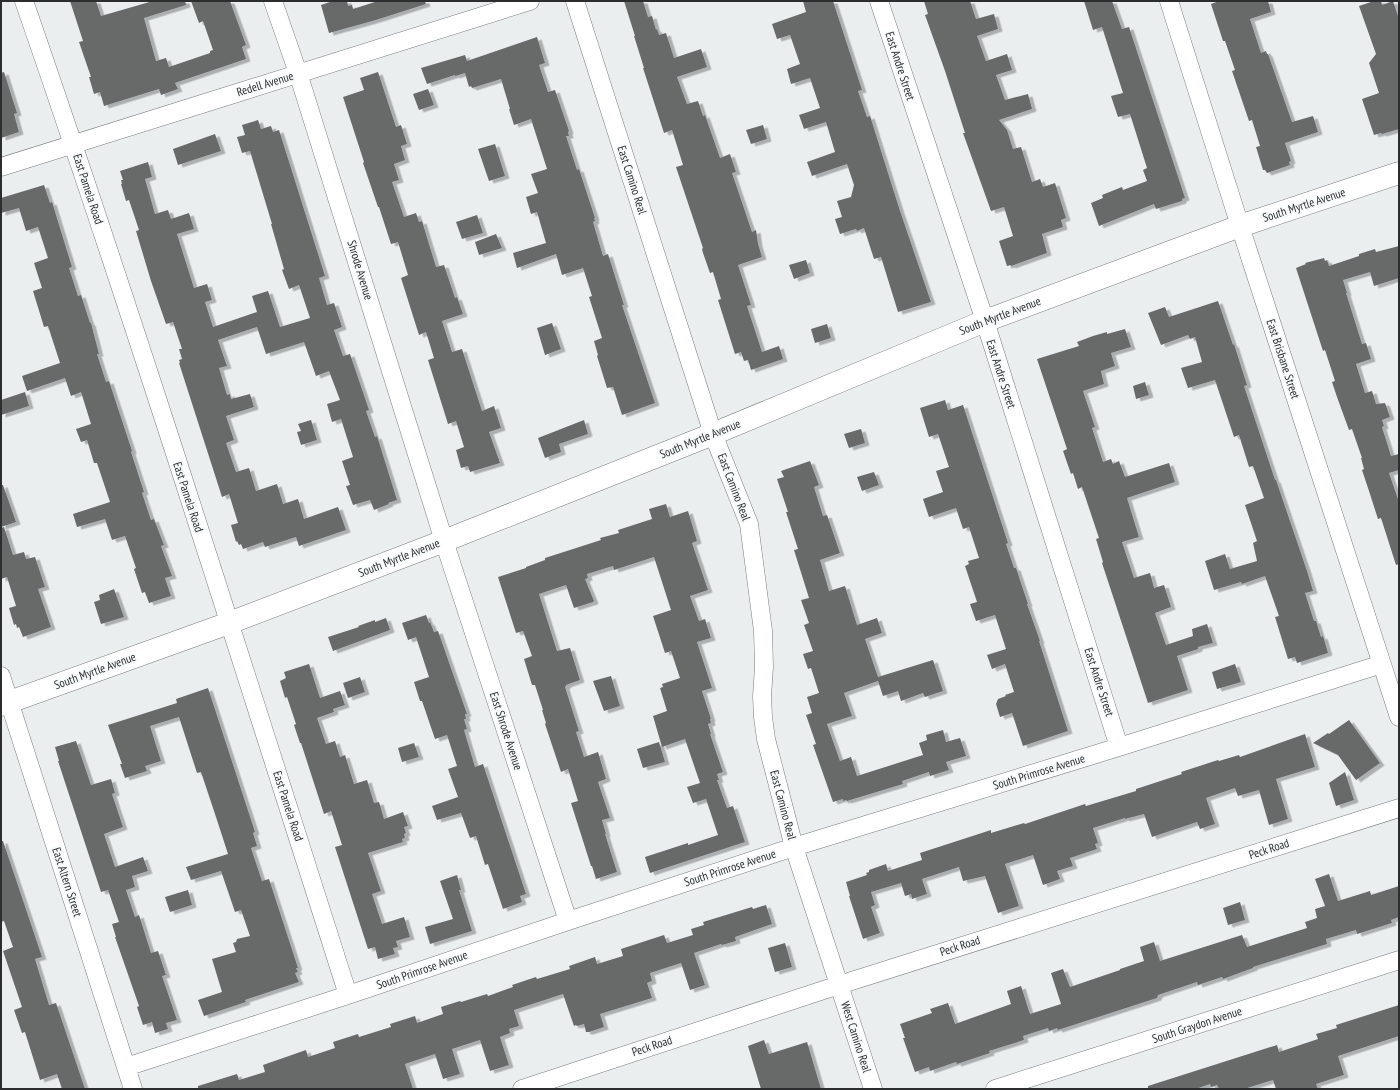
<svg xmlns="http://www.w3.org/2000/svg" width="1400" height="1090" font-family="'PT Sans Narrow',sans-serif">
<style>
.building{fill:#676b6b;filter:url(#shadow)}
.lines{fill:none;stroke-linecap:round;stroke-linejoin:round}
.minor-casing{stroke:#797c7d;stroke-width:19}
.major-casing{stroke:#797c7d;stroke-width:23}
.minor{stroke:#fff;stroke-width:18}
.major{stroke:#fff;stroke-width:22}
.labels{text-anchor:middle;stroke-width:4;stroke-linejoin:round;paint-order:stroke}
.street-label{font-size:12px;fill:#2c2d2e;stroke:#f7fbfc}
</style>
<defs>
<filter id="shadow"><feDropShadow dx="4.5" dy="2.5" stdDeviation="0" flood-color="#0004"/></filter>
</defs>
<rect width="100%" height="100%" fill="#eaeeef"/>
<path class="building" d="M70,1H96L101,16L153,1H185L186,5L144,18L156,61L166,58L169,67L210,53V51L213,50L203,21L199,23L191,1H230L246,45L242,47L246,59L175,83L178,89L161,95L159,89L104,106L100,92L94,94L89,77H91L79,42L83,41Z
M333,1H347L348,6L352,5L353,9L378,1H425L426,4L376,20L329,33L321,5Z
M624,1H643L648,17L652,16L656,30L657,29L659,35L666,33L674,58L701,49L707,67L677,77L687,104L698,101L703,116L705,115L720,158L730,154L736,172L732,173L752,232L756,230L758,244L762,257L738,265L751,305L747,306L762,352L779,346L783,359L751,370L748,360L744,361L741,352L735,354L718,300L721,299L713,272L710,273L703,253L702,249L703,248L676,167L683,165L672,130L664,133L643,68H644L634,36H635Z
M803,1H833L862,90L858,91L867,117L870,116L900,211L931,302L898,312L881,257L874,259L864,228L857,231L856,229L840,234L835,219L842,217L837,201L851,197L854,185L847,164L812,176L807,162L835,152L826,122L804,129L799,115L820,108L810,78L791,84L787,69L800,64L790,35L777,39L772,24L806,12Z
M924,1H970L976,19L994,14L998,29L977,36L986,61L1007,54L1012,70L996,75L1005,100L1028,94L1032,109L999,120L1007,130L1013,149L1021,147L1032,182L1040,179L1043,187L1055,183L1066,218L1061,220L1063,227L1042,234L1047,253L1011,266V265L1007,266L999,241L1013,236L1004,207L991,211L963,133H965L945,71L925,15L928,14Z
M1084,1H1112L1122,29L1129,27L1185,198L1182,199V201L1156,209L1154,204L1099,226L1091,203L1103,198L1102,195L1122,187L1123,190L1147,181L1143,170L1147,168L1130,114L1118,117L1111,96L1123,93L1102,27L1093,30Z
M1219,1H1268L1271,12L1250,19L1261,53L1266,51L1267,54H1268L1292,122L1313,116L1318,132L1285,143L1291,161L1289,162L1290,165L1267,173L1265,170H1263L1256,147L1260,146L1252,120L1249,121L1232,71L1235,70L1225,41H1223L1211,4Z
M1374,1H1381L1382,5L1393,1L1399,19V129L1382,134L1381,133L1374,135L1362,99L1379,93L1369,63L1376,54L1359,6Z
M537,37L545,63L539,65L548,92L555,90L569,131L568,132L569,136H566L577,170L579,169L595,218H594L595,221L593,222L603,256L608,254L624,305H622L655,403L622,415L613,387L607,388L597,356L598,355L594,341L602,338L589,297L592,296L583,268L562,275L556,254L517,268L513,253L546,243L537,212L531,214L526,197L538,193L531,174L547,169L531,119L514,125L509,109H510L501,79L472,88L471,86L469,87L465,73L455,76V75L427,84L421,68L465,55L467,61Z
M4,72L17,113L14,114L19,132L1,138V73Z
M378,72L396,127L401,125L407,144L401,146L405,160L394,164L399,180L392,182L404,217L416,213L419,222L422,221L436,267L444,265L455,298L457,297L463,314L442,321L452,352L462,349L482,411L494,406L501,428L489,432L500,463L470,472L468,466L461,468L456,450L464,447L456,421L448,424L428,360L434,358L426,332L419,335L401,278L408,275L398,242L391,244L379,207H378L363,163L364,162L343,97L364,90L360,78Z
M428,89L434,105L419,110L413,94Z
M258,120L261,129L271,126L273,132L279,130L325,276L319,278L327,305L334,303L342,327L334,330L343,356L350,354L369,410L366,411L375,437L377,436L397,500L388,503L389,504L374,510L370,500L353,505L346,486L350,485L342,461L353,457L341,419L332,422L327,404L340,400L329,371L316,376L304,342L266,354L257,327L218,340L227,366L219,368L227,395L230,394L231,399L250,394L254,407L226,416L234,440L226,443L236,472L249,468L256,491L277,484L283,504L298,499L304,519L338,507L346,530L299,546L296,537L265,547L263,542L243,549L241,544L239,545L237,541L236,542L231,525L238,523L229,494L222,497L179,363H180L179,360L182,359L179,349H182L173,322L166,324L151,281L136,231L139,230L129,200L126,201L121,184H122L121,180H123L120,171L148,162L152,177L145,179L155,214L168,210L171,219L189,213L194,229L177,234L194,288L207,284L212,300L205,302L213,327L257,312L252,296L268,291L280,327L310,318L299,285L289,289L282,270L284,269L271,224H272L250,151L242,153L237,137L245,135L242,125Z
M763,125L767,139L751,144L746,130Z
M215,134L221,151L178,165L173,149Z
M495,144L505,176L489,181L478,149Z
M44,185L50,203L52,202L72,267L69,268L78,296L81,295L90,323H91L99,354H97L106,382L109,381L132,451L131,452L144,492L142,493L151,520L154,519L164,545L161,546L172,576L165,578L171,596L149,603L145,592L142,593L134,569L136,568L125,536L112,540L105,519L77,527L73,514L110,502L97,463H94L87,440L81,442L76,429L91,424L81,392L71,396L65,378L27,391L22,376L60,363L48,326L44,327L33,291L42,288L34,263L48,258L38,227L26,231L19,208L1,213V198Z
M477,215L483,233L462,239L456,222Z
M496,234L502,248L479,255L475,242Z
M1399,246V278L1374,286L1370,272L1343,280L1347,293H1346L1362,344L1366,343L1371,359L1356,364L1365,393L1372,391L1376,404L1385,403L1390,417L1382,420L1384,426L1382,427L1391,456L1399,454V470L1389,473L1399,502V564L1396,565L1381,518L1378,519L1369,491L1362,470L1364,469L1361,458H1362L1352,429L1349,430L1337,397L1332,382L1335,381L1325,350L1323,351L1296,268L1306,264L1305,263L1324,258L1325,261L1327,260L1329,266L1359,256V254L1375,249L1376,252Z
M806,260L810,273L794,279L789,265Z
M1218,301L1233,345L1234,344L1247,385L1244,386L1275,480H1276L1307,571L1313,591L1305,593L1314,621H1316L1321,637L1323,636L1328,653L1297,663L1295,657L1288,659L1275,617L1279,616L1265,576L1242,584L1241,582L1214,590L1205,561L1225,554L1230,569L1257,561L1253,543L1257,541L1245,505L1264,498L1253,466L1249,467L1239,435L1234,437L1215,380L1188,388L1181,368L1202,362L1195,337L1190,339L1188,335L1161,345L1148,313L1165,307L1169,317Z
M552,323L561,349L545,355L537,328Z
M827,324L831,338L815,343L811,329Z
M1125,329L1131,347L1111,353L1115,366L1101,371L1104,384L1083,391L1095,427L1092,428L1103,462L1111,459L1113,464L1119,461L1125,477L1169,463L1175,482L1127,498L1139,537L1122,542L1134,578L1150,573L1154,588L1164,585L1171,607L1155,613L1166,645L1193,636L1192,629L1207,624L1213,643L1198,647V649L1177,656L1188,690L1148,703L1102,563L1103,562L1096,539L1099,538L1082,487L1078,489L1073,473L1071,474L1063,451L1067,449L1037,359L1079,346L1077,342L1093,336L1107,332V334Z
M1145,382L1149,395L1136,399L1133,386Z
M25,392L29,406L1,415V400Z
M945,400L948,410L963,405L1008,543L1006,544L1014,568H1016L1028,604H1027L1040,641H1039L1068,731L1023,746L1012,713L1000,717L996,704L998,699L1006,696L1005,695L1014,692L1005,664L992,669L987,655L1006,649L995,615L976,621L970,604L977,602L965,566L969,564L968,561L979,558L969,527L963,529L956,508L929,517L923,499L943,492L936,471L949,467L938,434L929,437L920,408Z
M311,420L317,440L301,445L297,432L301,431L298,424Z
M584,420L588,434L559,444L561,452L545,458L538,438Z
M861,429L865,443L849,448L844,434Z
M810,461L819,485L814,487L823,516L827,515L840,553L820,560L829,591L845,586L857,625L877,618L882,633L865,639L878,677L933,660L943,691L925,697L923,693L901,701L898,691L883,696L878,681L844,693L852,716L827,724L840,761L851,757L857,776L923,755L919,743L927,740L926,735L943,730L946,742L960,738L966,756L946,762L949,770L930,776L929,772L902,781L903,784L847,801L846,800L843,801V799L833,802L813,745L816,744L806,715L812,713L807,697L819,693L811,668L808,669L803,654L813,651L804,625L809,623L801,600L809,598L794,550L798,549L786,512H788L777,479L784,477L781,471Z
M874,472L879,485L862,491L857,477Z
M1,485H3L16,522L1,527Z
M666,504L670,517L688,511L697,541L692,543L708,590L690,596L699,621L705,619L711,638L697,642L712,688L702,691L711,719H710L711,723L708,724L711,734H710L723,772L717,774L719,780H717L727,808L733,806L745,842L650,873L645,857L688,843V845L718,835L706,799L693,803L687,787L700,783L685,739L662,747L653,716L667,711L660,688L663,687L662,684L680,678L671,651L665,653L653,616L671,610L654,557L614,570L613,566L587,574L588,578L585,579L594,601L593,602L574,608L566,585L539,594L557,651L570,648L580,680L566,685V686L565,687L579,731L576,732L584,757L598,752L606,779L598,782L610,818L602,820L606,834H605L617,872L596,879L592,866H591L571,803L578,801L568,769L561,772L545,724L546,723L542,710H543L535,685H532L524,659L532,656L523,631L516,633L498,577L526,568V567L545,560V558L601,540L600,538L619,533L618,530L652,519L649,509Z
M4,527L13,555L24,552L26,559L35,557L45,587L38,589L51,627L23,637L19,627L17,628L16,624L14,625L9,608L16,606L7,577L1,579V528Z
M114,589L124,617L101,624L94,602L100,600L99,595Z
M426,615L429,623L430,622L434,632L438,631L467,714H465L466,719H464L467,729L464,730L475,767L483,764L526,894L520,896L522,902L503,909L488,864L485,865L476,836L470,838L461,813L437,820L432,806L458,797L448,769L457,766L447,735L435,739L422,701H420L414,682L429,677L416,637L408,640L402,623Z
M386,618L390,630L333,651L328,637L359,627L358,626L375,620V622Z
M309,664L320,698L340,691L345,705L333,709L334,712L317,718L326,744L335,741L340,757L345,755L354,784L367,780L374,803L379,802L384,819L403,812L408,826L404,827L406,833L404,834L405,838L402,839L403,842L368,853L381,891L372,894L382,924L404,917L410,937L396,941L398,947L393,948L395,954L378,959L375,947L368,949L335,847L342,845L331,811L324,814L301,743H300L294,725L296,724L287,697L285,698L280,681L286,678L284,672Z
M1235,664L1241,682L1217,689L1212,672Z
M611,676L620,706L604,711L593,681Z
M360,677L365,692L348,698L343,683Z
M208,688L255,832L253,833L257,846L251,848L262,881L269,879L298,968H296L298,972L295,973L299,982L245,1000L246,1002L204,1016L198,1000L222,992L212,959L236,952L233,943L236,942L237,939L250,936L241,910L235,912L221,871L191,880L186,867L228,854L216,817L201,772L197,773L179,717L150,726L161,761L145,766L147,771L125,778L120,764H122L108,725L177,703L176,699Z
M1349,720L1380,763L1356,780L1338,755L1313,743L1328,733L1329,734Z
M1305,734L1315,767L1276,779L1288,819L1269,825L1259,790L1238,796L1235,788L1206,798L1215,824L1200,829L1197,822L1152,837L1144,814L1125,819V818L1093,828L1098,843L1095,844L1097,849L1070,858L1073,866L1057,871L1060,879L1043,885L1033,855L1005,864L1019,906L998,913L985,876L963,881L959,867L922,879L927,894L912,899L911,894L905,896L901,883L871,892L875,905L871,907L880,933L863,939L849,896H850L846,882L867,875L866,873L869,872V870L886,864L888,871L922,860L920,853L991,830V833L1024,823L1025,824L1085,804L1086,806L1136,791V789L1182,774L1181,772L1218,760L1219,761L1239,755L1240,757Z
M76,741L91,785L111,779L115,793L112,794L123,827L104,834L115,867L143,857L148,871L132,876L135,887L126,890L135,917L139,915L151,953L158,951L166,975L162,976L177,1020L166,1023L168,1029L155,1033L152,1022L143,1025L137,1007L139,1006L115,937H116L112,924L119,922L108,890L101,892L58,761H59L55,747Z
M659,742L665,762L643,768L637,749Z
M414,743L419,757L402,762L398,748Z
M1345,772L1354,800L1336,806L1329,783Z
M1,841H3L42,957L35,959L49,1005L56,1003L85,1089H62L57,1074L40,1080L25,1032L22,1033L14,1010L22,1007L3,951L13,947L4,921L1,922Z
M1329,874L1338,901L1370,891L1371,895L1399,886V917L1391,920L1392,923L1357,934L1356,930L1326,939L1327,944L1253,967V968L1223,979L1222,977L1198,985L1197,982L1158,995L1157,998L1058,1030L1057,1028L1049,1031L1048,1028L1023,1036L1024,1040L989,1051L990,1053L957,1064L956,1062L930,1071L929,1067L915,1072L903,1038H905L900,1024L932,1013L930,1009L948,1003L955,1024L1011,1004L1007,991L1021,986L1030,1014L1061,1004L1051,973L1063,969L1070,987L1120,970V969L1144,961L1140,947L1154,942L1160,961L1242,935L1247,947L1307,928L1305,922L1317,918L1315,909L1325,906L1315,879Z
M457,875L461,890H459L472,931L430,944L425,927L453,919L440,881Z
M188,890L192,905L170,912L165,897Z
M1240,902L1245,920L1228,925L1223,908Z
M766,905L772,924L735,937L736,941L722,945L721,944L694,953L705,985L690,990L681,963L650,973L652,981L647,983L652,998L600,1014L604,1027L589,1032H586L584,1024L577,1026L576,1025L574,1026L563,994L514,1010L519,1026L509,1029L510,1033L500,1037L509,1065L490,1071L480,1040L452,1049L460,1074L443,1079L435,1054L405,1064L413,1089H198V1086L237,1074L239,1080L265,1072L263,1065L306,1050L308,1057L335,1048L333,1042L358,1034L359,1037L391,1027L390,1024L415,1016L417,1023L443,1014L441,1007L460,1001L461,1002L487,994L488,996L513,987L512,985L536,977L537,979L570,969L569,966L595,957L597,964L623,956L621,949L664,935L667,943L693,935L691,929L704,925L703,922L752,907L753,909Z
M785,943L792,967L775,972L768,948Z
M1399,1005V1036L1338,1056L1344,1075L1316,1084L1318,1089H1276L1273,1080L1244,1089H1219L1217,1085L1211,1087L1210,1084L1196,1089H1148V1086L1277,1045L1279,1052L1318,1039L1316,1034L1337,1028L1336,1025Z
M764,1040L769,1054L807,1042L821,1089H761L748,1046Z"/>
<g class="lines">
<g class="minor-casing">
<path id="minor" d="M24,1C138,330 242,663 348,995
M273,1L298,73L444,541L568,921
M575,1L713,434L749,524L763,631L764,667L762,696L763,717L766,739L794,847L873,1089
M879,1L985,321L1119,747
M1169,1L1240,226L1399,717
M1,167L530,1
M1,676L133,1089
M126,1067L348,995L568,921L794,847L1119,747L1382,664
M522,1089L839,985L1399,808
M995,1089L1399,960"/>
</g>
<g class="major-casing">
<path id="major" d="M1,705L229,623L444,541L713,434L985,321L1240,226L1399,173"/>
</g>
<use href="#minor" class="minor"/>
<use href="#major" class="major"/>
</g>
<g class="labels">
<g class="street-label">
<text transform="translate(900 66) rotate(72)" y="4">East Andre Street</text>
<text transform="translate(265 84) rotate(-17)" y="4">Redell Avenue</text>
<text transform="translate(632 180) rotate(72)" y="4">East Camino Real</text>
<text transform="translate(88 189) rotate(72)" y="4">East Pamela Road</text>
<text transform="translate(1304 205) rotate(-18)" y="4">South Myrtle Avenue</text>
<text transform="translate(360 270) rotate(73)" y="4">Shrode Avenue</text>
<text transform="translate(1000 316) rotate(-21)" y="4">South Myrtle Avenue</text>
<text transform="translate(1283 359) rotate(72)" y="4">East Brisbane Street</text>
<text transform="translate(1001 374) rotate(72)" y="4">East Andre Street</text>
<text transform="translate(700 439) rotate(-22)" y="4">South Myrtle Avenue</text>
<text transform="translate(734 487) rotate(69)" y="4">East Camino Real</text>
<text transform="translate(188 497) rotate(72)" y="4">East Pamela Road</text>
<text transform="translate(399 558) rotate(-21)" y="4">South Myrtle Avenue</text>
<text transform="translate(95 671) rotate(-20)" y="4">South Myrtle Avenue</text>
<text transform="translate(1099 682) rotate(72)" y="4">East Andre Street</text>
<text transform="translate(506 731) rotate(72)" y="4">East Shrode Avenue</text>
<text transform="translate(1039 772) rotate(-17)" y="4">South Primrose Avenue</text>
<text transform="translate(783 805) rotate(75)" y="4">East Camino Real</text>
<text transform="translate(288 806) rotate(72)" y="4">East Pamela Road</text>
<text transform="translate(1269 849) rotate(-18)" y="4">Peck Road</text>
<text transform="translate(730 868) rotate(-18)" y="4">South Primrose Avenue</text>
<text transform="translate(67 882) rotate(72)" y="4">East Altern Street</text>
<text transform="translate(960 946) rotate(-18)" y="4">Peck Road</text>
<text transform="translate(422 970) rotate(-19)" y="4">South Primrose Avenue</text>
<text transform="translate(1197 1025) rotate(-18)" y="4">South Graydon Avenue</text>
<text transform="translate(856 1037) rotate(72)" y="4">West Camino Real</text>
<text transform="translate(652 1046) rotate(-18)" y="4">Peck Road</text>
</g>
</g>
<rect width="1400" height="1090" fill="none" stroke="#2c2d2e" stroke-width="4"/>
</svg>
